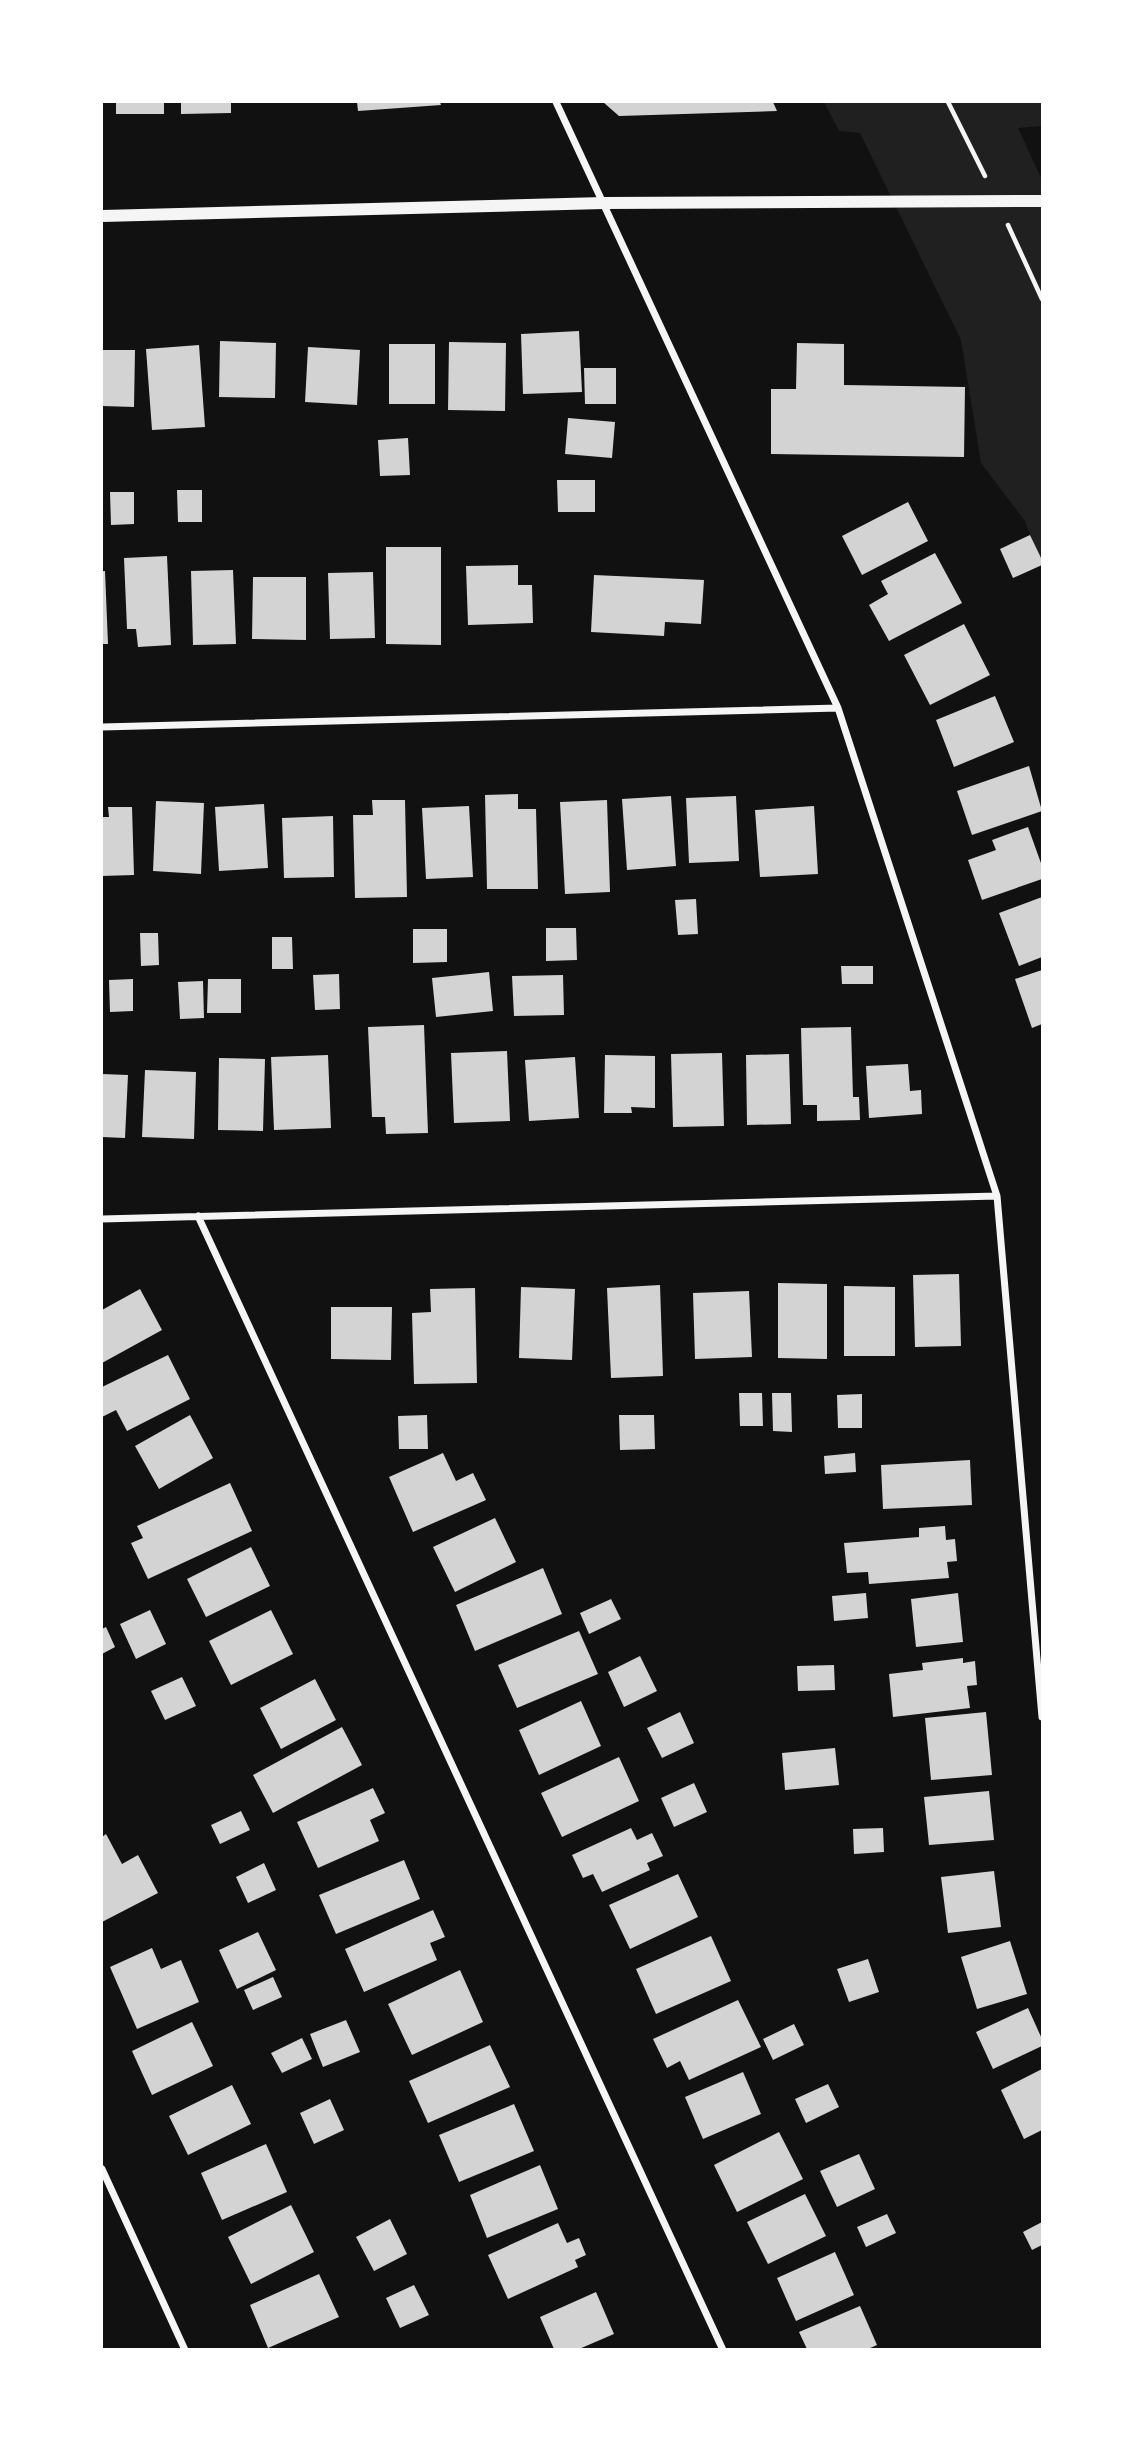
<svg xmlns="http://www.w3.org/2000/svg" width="1144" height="2451" font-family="'Libre Baskerville',serif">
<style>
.green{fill:#202020}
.building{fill:#d3d3d3}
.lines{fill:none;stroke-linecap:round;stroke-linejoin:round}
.path{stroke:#f5f5f5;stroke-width:4.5}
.minor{stroke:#f5f5f5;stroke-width:7}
.tertiary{stroke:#f5f5f5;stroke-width:12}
</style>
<rect width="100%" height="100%" fill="#111"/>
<path class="green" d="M824,102H1042V126L1018,128L1042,180V565L1025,521L981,463L961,340L860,133L839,131Z"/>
<path class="building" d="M116,102H164V114H116Z
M181,102H231V113L181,114Z
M357,102H440L441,105L358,111Z
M603,102H773L777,111L619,116Z
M579,331L582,392L523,394L521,334Z
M220,341L276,343L275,398L219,397Z
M449,342L506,343L505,411L448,410Z
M797,343L844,344V385L965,387L964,457L771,454V389H796Z
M389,344H435V404H389Z
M199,345L205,427L152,430L146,349Z
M308,347L360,350L357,405L305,402Z
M102,350H135L134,407L102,406Z
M584,368H616V404H585Z
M568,418L615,422L612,458L565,454Z
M408,438L410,475L380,476L378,440Z
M557,480H595V512H558Z
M177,490H202V522H178Z
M110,492H134V524L111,525Z
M908,502L928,541L862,575L842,536Z
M1030,535L1042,560V565L1013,578L1000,549Z
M386,547H441V645L386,644Z
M935,553L962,603L889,641L869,605L888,594L881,581Z
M167,556L171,645L138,647L136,629H127L124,558Z
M518,565V585H532L533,623L468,625L466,566Z
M233,570L236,644L193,645L191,571Z
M102,571H105L108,644H102Z
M373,572L375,638L330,639L328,573Z
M594,575L704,580L701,624L665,622L664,636L591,632Z
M253,577H306V640L252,639Z
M964,624L990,675L930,705L904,655Z
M995,696L1014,742L954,767L936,720Z
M1029,766L1042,811L972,835L957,791Z
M518,794V809H536L538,889H487L485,795Z
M671,796L676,866L627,870L622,799Z
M736,796L739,861L689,863L686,798Z
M372,800H405L407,897L355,898L353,815H373Z
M607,800L610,892L565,894L560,802Z
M156,801L204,803L201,874L153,871Z
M264,804L268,868L219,871L215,807Z
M469,806L473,877L426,879L422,808Z
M814,806L818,874L760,877L755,810Z
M108,807H132L134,875L102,876V817H109Z
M333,816L334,877L284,878L282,818Z
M1028,827L1042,866V879L982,900L968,860L996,850L992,840Z
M1042,897V957L1019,966L999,913Z
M696,899L698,934L678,935L675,900Z
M546,928H576L577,960L546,961Z
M413,929H447V962L413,963Z
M140,933H158L159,965L141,966Z
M272,937H292L293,969H272Z
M841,966H873V984H842Z
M1042,970V1024L1032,1028L1015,979Z
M489,972L493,1011L436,1017L432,978Z
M339,974L340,1009L315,1010L313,975Z
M563,975L564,1015L514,1016L512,976Z
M133,979V1011L110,1012L109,980Z
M208,979H241V1013H207Z
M203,981L204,1018L180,1019L178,982Z
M424,1025L428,1133L386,1134L385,1117H372L368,1027Z
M851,1027L853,1097H859L860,1120L817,1121V1105H803L801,1028Z
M507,1051L510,1121L454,1123L451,1053Z
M722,1053L724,1126L673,1127L671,1054Z
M789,1054L791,1124L747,1125L746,1055Z
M328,1055L331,1128L274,1130L271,1057Z
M605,1055L655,1056V1108L631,1107L632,1113H604Z
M575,1057L579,1118L529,1121L525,1060Z
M219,1058L265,1059L263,1131L218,1130Z
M908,1064L910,1091L921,1090L922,1114L869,1118L866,1066Z
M145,1070L196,1072L194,1139L142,1137Z
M102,1074L128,1075L125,1138L102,1137Z
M959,1274L961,1346L915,1347L913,1275Z
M778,1283L827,1284V1359L778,1358Z
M660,1285L663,1376L611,1378L607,1288Z
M844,1286L895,1287V1356H844Z
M521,1287L575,1289L572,1360L519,1358Z
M475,1288L477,1383L414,1384L412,1313L431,1312L430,1289Z
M140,1289L162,1330L102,1363V1310Z
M749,1291L752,1357L695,1359L693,1293Z
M331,1307H392L391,1360L331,1359Z
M168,1355L190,1399L127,1431L116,1410L102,1417V1387Z
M739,1393H762L763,1426H740Z
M772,1393H791L792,1432L773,1431Z
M862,1394V1428H838L837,1395Z
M190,1415L213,1458L159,1489L135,1446Z
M427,1415L428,1449H399L398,1416Z
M619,1415H654L655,1449L620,1450Z
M443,1453L456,1481L473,1473L486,1500L413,1532L389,1477Z
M855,1453L856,1472L825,1474L824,1456Z
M970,1460L972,1505L883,1509L881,1465Z
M230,1483L252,1531L148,1579L131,1543L143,1538L137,1526Z
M495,1518L516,1562L455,1592L433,1547Z
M945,1526L946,1540L955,1539L957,1561L947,1562L949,1578L869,1584L868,1572L847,1573L844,1543L919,1537V1528Z
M251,1547L270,1586L206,1617L187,1579Z
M543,1568L562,1614L475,1651L456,1605Z
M866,1593L868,1618L834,1621L832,1596Z
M958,1593L963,1642L916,1647L911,1599Z
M611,1599L621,1619L589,1634L580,1613Z
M150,1610L166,1644L136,1659L120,1624Z
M271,1610L293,1654L231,1685L209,1641Z
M106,1627L115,1647L102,1654V1629Z
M579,1631L598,1674L517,1708L498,1665Z
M640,1656L657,1691L624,1707L608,1672Z
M963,1658V1663L975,1661L977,1685L967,1686L970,1708L893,1717L889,1674L923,1670L922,1663Z
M834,1665L835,1690L798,1691L797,1666Z
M182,1677L196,1706L165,1720L151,1691Z
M315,1679L336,1720L281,1749L260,1708Z
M581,1701L601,1746L539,1775L519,1730Z
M680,1712L694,1743L662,1758L647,1728Z
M986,1712L992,1775L931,1780L925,1718Z
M342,1727L362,1765L273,1813L253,1775Z
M835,1748L839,1785L785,1790L782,1753Z
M619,1757L639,1801L562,1837L541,1793Z
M694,1783L707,1812L674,1827L661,1798Z
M373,1788L385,1813L370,1820L379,1841L318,1868L297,1822Z
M989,1791L994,1840L929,1845L924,1797Z
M241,1811L250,1830L220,1844L211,1825Z
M631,1828L637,1840L652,1833L663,1856L647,1863L650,1870L602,1892L593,1874L583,1878L572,1855Z
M883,1828L884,1852L854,1854L853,1829Z
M106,1834L122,1864L138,1855L158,1893L102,1922V1837Z
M404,1860L420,1899L336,1934L319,1895Z
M264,1863L276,1890L248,1903L236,1877Z
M994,1871L1001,1927L948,1933L941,1877Z
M678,1874L698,1917L630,1949L609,1905Z
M433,1910L445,1937L430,1943L437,1960L364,1992L345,1949Z
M258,1932L276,1970L237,1989L219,1950Z
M711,1936L731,1981L656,2014L636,1969Z
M1010,1941L1027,1994L977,2009L961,1957Z
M152,1948L161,1969L181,1960L199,2002L137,2029L110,1967Z
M868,1959L879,1992L849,2002L837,1969Z
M460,1970L483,2022L412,2055L388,2004Z
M273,1977L282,1997L253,2010L244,1990Z
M738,2000L761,2047L689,2080L680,2061L667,2068L653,2039Z
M1028,2008L1042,2039V2046L993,2069L976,2032Z
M346,2020L360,2052L323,2067L310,2034Z
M192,2022L213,2066L152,2095L132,2051Z
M794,2024L804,2045L773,2060L763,2039Z
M302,2038L312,2059L282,2073L271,2053Z
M490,2045L510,2087L428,2123L409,2081Z
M1042,2069V2130L1024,2139L1001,2090Z
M743,2072L761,2114L703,2139L685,2097Z
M828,2084L839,2107L806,2123L795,2099Z
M232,2085L251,2124L188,2155L169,2116Z
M330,2099L344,2130L314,2144L300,2113Z
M514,2104L534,2151L459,2182L439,2135Z
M779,2132L803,2179L737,2212L714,2165Z
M266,2144L287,2192L222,2220L201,2173Z
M859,2154L875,2189L837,2207L820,2171Z
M540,2165L558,2209L487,2238L470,2195Z
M805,2194L826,2236L768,2264L747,2222Z
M291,2205L314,2252L251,2284L228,2237Z
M887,2214L896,2233L866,2247L857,2227Z
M390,2219L407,2254L374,2271L356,2237Z
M1042,2222V2245L1032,2250L1023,2232Z
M558,2223L567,2243L579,2238L586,2255L575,2260L578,2267L508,2299L488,2255Z
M835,2252L854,2295L796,2321L777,2278Z
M319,2274L339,2317L268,2348L250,2305Z
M414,2285L429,2315L400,2328L386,2298Z
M596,2292L614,2334L579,2349H554L540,2317Z
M860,2306L877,2345L868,2349H807L799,2332Z"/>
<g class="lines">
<path class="path" d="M948,102L985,176
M1008,225L1042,299"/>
<path class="minor" d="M556,102L838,708L997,1196L1042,1717
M102,727L838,708
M198,1216L723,2350
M102,1219L997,1196
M102,2169L185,2350"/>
<path class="tertiary" d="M102,216L604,203L1042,201"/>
</g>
<rect width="1144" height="2451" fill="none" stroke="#ffffff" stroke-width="206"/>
</svg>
